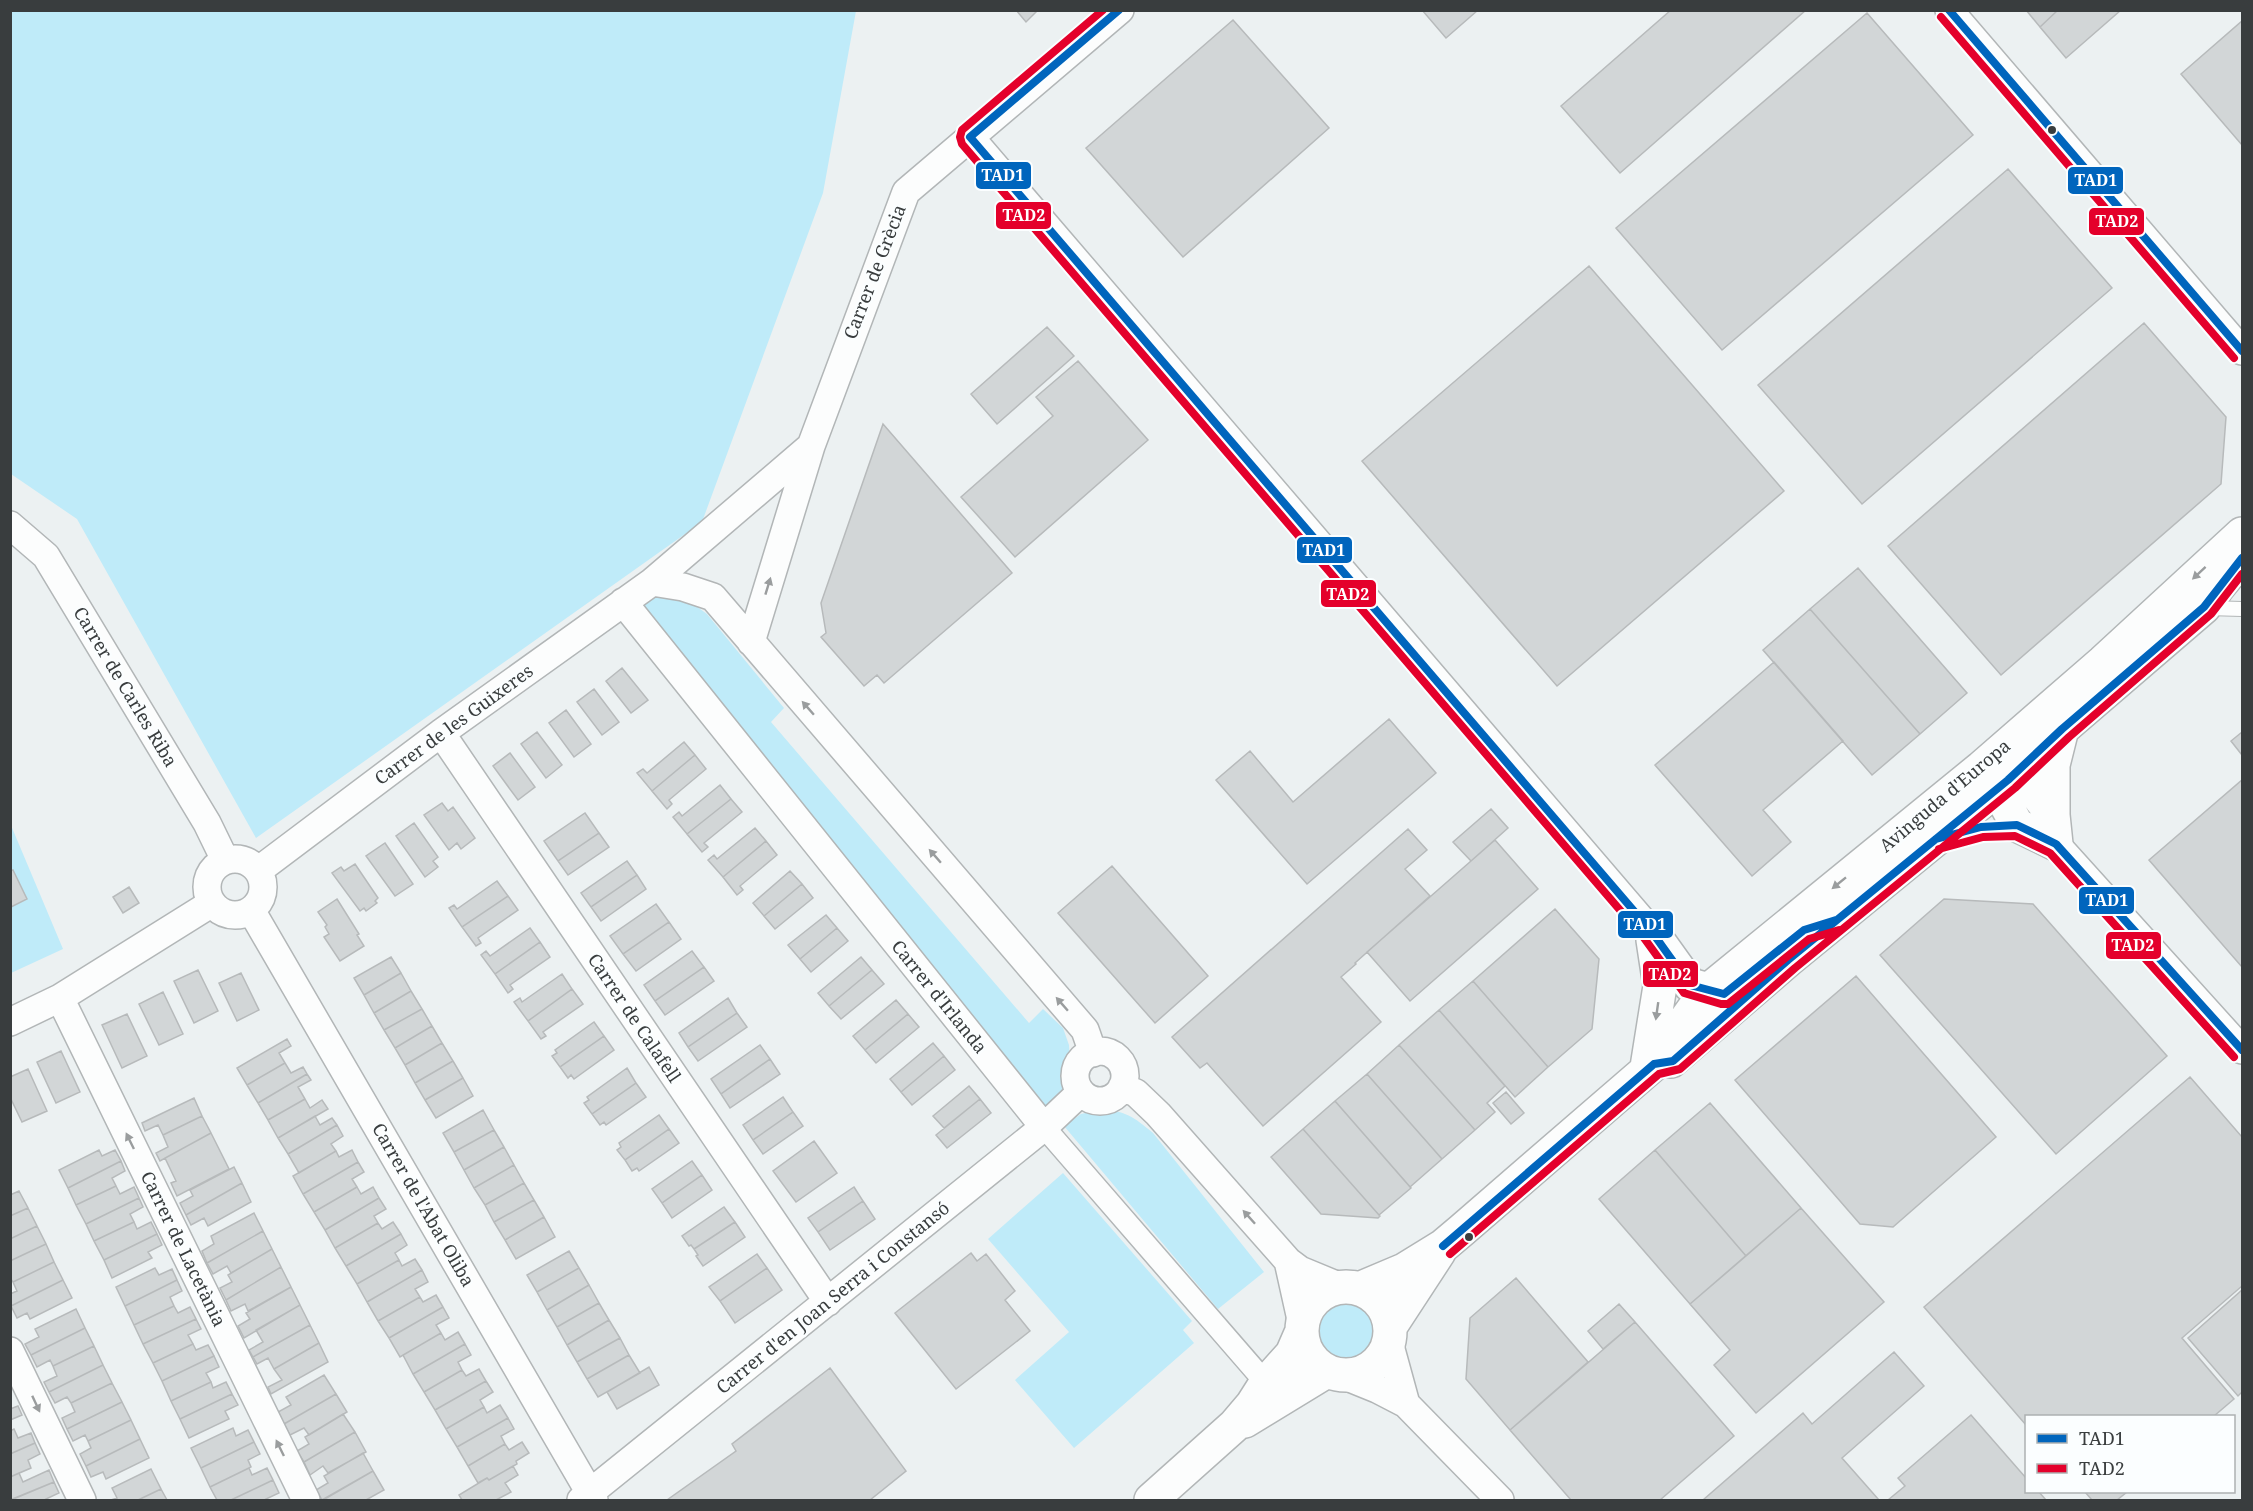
<svg xmlns="http://www.w3.org/2000/svg" width="2253" height="1511" font-family="'Noto Serif',serif">
<style>
.green{fill:#bfebf9}
.building{fill:#d2d6d7;stroke:#b7babb;stroke-width:1.5}
.lines{fill:none;stroke-linecap:round;stroke-linejoin:round}
.service-casing{stroke:#b2b6b7;stroke-width:16}
.pedestrian-casing{stroke:#b2b6b7;stroke-width:24}
.minor-casing{stroke:#b2b6b7;stroke-width:30}
.tertiary-casing{stroke:#b2b6b7;stroke-width:36}
.service{stroke:#fcfdfd;stroke-width:14}
.pedestrian{stroke:#fcfdfd;stroke-width:21}
.minor{stroke:#fcfdfd;stroke-width:27}
.tertiary{stroke:#fcfdfd;stroke-width:33}
.bus-1-casing{stroke:#fbfeff;stroke-width:12}
.bus-2-casing{stroke:#fbfeff;stroke-width:12}
.bus-1{stroke:#0065bd;stroke-width:8}
.bus-2{stroke:#e4002b;stroke-width:8}
.oneway{fill:#9a9d9e}
.bus-dot{fill:#393d3e;stroke:#fbfeff;stroke-width:2}
.labels{text-anchor:middle;stroke-width:5;stroke-linejoin:round;paint-order:stroke}
.street-label{font-size:18px;fill:#393d3e;stroke:#fbfeff}
.line-badge{stroke:#fbfeff;stroke-width:2}
.badge-label{font-size:16px;text-anchor:middle;font-weight:bold;fill:#fff}
</style>
<rect width="100%" height="100%" fill="#ecf1f2"/>
<path class="green" d="M10,11H856L823,193L702,522L256,838L77,519L11,474Z
M667,596L689,601L707,614L784,708L771,722L1029,1023L1043,1009L1063,1028L1069,1045L1070,1063L1067,1084L1047,1107L635,607L643,600Z
M10,823L63,949L11,973H10Z
M1099,1110C1125,1110 1134,1117 1153,1133L1264,1272L1218,1309L1064,1126L1081,1114Z
M1063,1173L1192,1321L1183,1330L1194,1343L1074,1448L1015,1380L1069,1332L988,1239Z
M1318 1332a28 28 0 1 1 56 0a28 28 0 1 1-56 0Z"/>
<path class="building" d="M1016,10H1038L1026,22Z
M1422,10H1478L1446,38Z
M1671,10H1806L1620,173L1561,106Z
M2026,10H2058L2040,27Z
M2058,10H2121L2066,58L2040,27Z
M1867,13L1973,135L1722,350L1616,228Z
M1233,20L1329,128L1183,257L1086,148Z
M2242,21V145L2181,74Z
M2008,169L2112,288L1862,504L1758,385Z
M1589,266L1784,491L1557,686L1362,461Z
M2144,323L2226,417L2221,484L2001,675L1888,546Z
M1047,327L1074,356L997,424L971,394Z
M1078,361L1148,440L1015,557L961,497L1053,416L1036,397Z
M883,424L1012,573L884,683L877,675L864,686L821,637L826,633L821,603Z
M1858,568L1967,693L1920,734L1810,609Z
M1810,609L1920,734L1872,775L1763,650Z
M1774,662L1843,741L1763,810L1791,842L1752,876L1655,765Z
M622,668L648,700L631,713L606,681Z
M594,689L619,722L602,735L577,702Z
M566,710L591,744L574,757L549,723Z
M1389,719L1436,773L1307,884L1216,780L1250,751L1293,802Z
M537,732L562,765L546,778L521,744Z
M2242,732V755L2231,741Z
M684,742L695,755L652,791L637,773L643,769L647,773Z
M510,753L535,787L518,800L493,766Z
M695,755L706,769L669,800L672,804L667,809L652,791Z
M2242,780V967L2149,860Z
M720,785L731,799L687,834L673,817L679,812L682,816Z
M731,799L742,812L704,843L708,847L702,852L687,834Z
M442,803L448,811L453,807L475,838L461,849L457,843L449,850L424,815Z
M1491,809L1508,828L1471,861L1453,842Z
M585,813L599,833L558,861L544,841Z
M414,823L438,857L433,861L438,867L425,877L396,836Z
M755,828L766,841L723,877L708,860L714,855L717,859Z
M1408,829L1427,850L1405,869L1430,896L1355,963L1356,964L1341,977L1381,1022L1263,1126L1207,1063L1200,1068L1172,1037Z
M599,833L609,847L568,875L558,861Z
M1495,840L1538,889L1410,1001L1367,952Z
M766,841L777,855L740,886L743,890L737,895L723,877Z
M385,843L413,884L395,896L366,856Z
M627,861L637,875L591,907L581,893Z
M355,864L378,898L375,901L377,903L366,911L364,908L360,911L332,873L341,867L344,871Z
M1112,866L1208,976L1155,1023L1058,913Z
M13,870L27,899L11,907L10,871Z
M790,871L802,884L764,916L753,903Z
M637,875L646,889L601,921L591,907Z
M497,881L508,896L462,927L449,908L454,905L457,909Z
M802,884L813,898L775,929L764,916Z
M129,887L139,903L123,913L113,897Z
M508,896L518,910L478,938L481,943L476,946L462,927Z
M337,899L359,934L357,935L364,946L340,961L324,937L329,934L325,927L327,925L318,912Z
M1944,899L2033,904L2167,1056L2056,1154L1880,955Z
M656,904L669,922L623,954L610,936Z
M1555,909L1599,959L1592,1029L1548,1067L1473,981Z
M826,915L837,928L800,959L788,945Z
M669,922L681,939L636,971L623,954Z
M530,928L540,942L495,974L481,955L486,951L490,956Z
M837,928L848,941L811,972L800,959Z
M540,942L550,957L510,985L513,989L508,993L495,974Z
M692,951L704,967L655,1001L644,985Z
M391,957L401,973L364,995L354,978Z
M861,957L872,970L829,1006L818,993Z
M704,967L714,981L665,1015L655,1001Z
M198,970L218,1011L194,1023L174,981Z
M872,970L884,984L841,1019L829,1006Z
M241,973L259,1010L237,1021L219,983Z
M401,973L411,991L374,1013L364,995Z
M562,974L572,989L528,1021L514,1002L520,998L522,1002Z
M1856,976L1996,1137L1893,1227L1860,1224L1735,1080Z
M1473,981L1548,1067L1515,1097L1439,1010Z
M572,989L583,1004L543,1032L546,1036L541,1039L528,1021Z
M411,991L422,1009L384,1030L374,1013Z
M163,992L183,1034L159,1045L139,1004Z
M728,998L737,1013L688,1047L679,1033Z
M896,1000L908,1014L865,1050L853,1036Z
M422,1009L432,1026L395,1048L384,1030Z
M1439,1010L1505,1086L1487,1103L1495,1112L1475,1130L1399,1045Z
M737,1013L747,1027L698,1061L688,1047Z
M127,1014L147,1056L122,1068L102,1025Z
M908,1014L919,1027L876,1063L865,1050Z
M594,1022L604,1036L560,1067L552,1056L557,1053L555,1050Z
M432,1026L442,1043L405,1065L395,1048Z
M604,1036L614,1050L574,1079L571,1075L568,1078L560,1067Z
M287,1039L291,1046L279,1053L285,1063L247,1085L237,1068Z
M442,1043L453,1061L415,1083L405,1065Z
M933,1043L944,1056L901,1092L890,1079Z
M760,1045L770,1059L721,1094L711,1079Z
M1399,1045L1475,1130L1442,1159L1367,1074Z
M61,1051L80,1092L56,1103L37,1062Z
M944,1056L955,1070L912,1105L901,1092Z
M770,1059L780,1074L730,1108L721,1094Z
M453,1061L463,1078L425,1100L415,1083Z
M285,1063L291,1073L303,1067L307,1074L258,1103L247,1085Z
M627,1068L636,1083L592,1114L584,1103L589,1100L587,1097Z
M28,1069L47,1111L22,1122L10,1097V1077Z
M307,1074L311,1080L298,1087L305,1099L268,1120L258,1103Z
M1367,1074L1442,1159L1410,1187L1335,1101Z
M2190,1077L2242,1137V1286L2182,1338L2234,1399L2214,1416H2026V1425L1924,1307Z
M463,1078L473,1096L436,1118L425,1100Z
M636,1083L646,1097L606,1125L604,1122L600,1125L592,1114Z
M969,1086L980,1099L944,1128L933,1116Z
M1506,1092L1524,1113L1511,1124L1493,1103Z
M783,1097L793,1112L753,1140L743,1125Z
M194,1098L202,1116L163,1135L158,1125L145,1131L142,1123Z
M305,1099L310,1108L322,1100L328,1109L278,1138L268,1120Z
M980,1099L991,1113L947,1148L936,1135Z
M1335,1101L1411,1188L1379,1215L1303,1129Z
M1710,1103L1801,1208L1746,1256L1655,1150Z
M483,1110L494,1130L454,1152L443,1133Z
M793,1112L803,1126L763,1154L753,1140Z
M659,1115L669,1129L625,1160L617,1150L621,1147L619,1143Z
M202,1116L211,1133L160,1161L156,1153L168,1147L163,1135Z
M315,1116L320,1125L332,1118L337,1125L288,1154L278,1138Z
M337,1125L343,1136L331,1144L336,1151L299,1173L288,1154Z
M669,1129L679,1143L639,1171L637,1168L632,1171L625,1160Z
M1303,1129L1379,1215L1380,1216L1378,1218L1321,1214L1271,1157Z
M494,1130L504,1147L464,1170L454,1152Z
M211,1133L229,1169L177,1196L171,1183L176,1181L165,1158Z
M814,1141L837,1173L796,1202L773,1171Z
M504,1147L514,1165L474,1188L464,1170Z
M99,1150L102,1156L115,1150L121,1161L68,1188L59,1170Z
M352,1150L358,1162L303,1194L293,1176L336,1151L339,1157Z
M1655,1150L1746,1256L1690,1304L1599,1199Z
M121,1161L125,1171L112,1178L116,1186L76,1205L68,1188Z
M692,1161L702,1175L662,1203L652,1189Z
M358,1162L364,1172L352,1179L357,1187L314,1212L303,1194Z
M514,1165L524,1183L485,1205L474,1188Z
M234,1167L242,1183L186,1215L180,1203L193,1196L190,1190Z
M702,1175L712,1190L672,1218L662,1203Z
M242,1183L251,1202L208,1226L204,1218L191,1225L186,1215Z
M524,1183L534,1200L494,1222L485,1205Z
M116,1186L120,1194L134,1187L139,1198L86,1224L76,1205Z
M357,1187L361,1194L373,1187L379,1198L325,1230L314,1212Z
M854,1187L863,1201L818,1232L808,1218Z
M19,1191L28,1208L10,1216V1195Z
M139,1198L143,1207L130,1214L134,1222L94,1241L86,1224Z
M379,1198L386,1209L374,1216L378,1223L335,1248L325,1230Z
M534,1200L544,1217L505,1240L494,1222Z
M863,1201L875,1219L830,1250L818,1232Z
M724,1207L735,1222L694,1249L691,1245L689,1246L682,1236Z
M28,1208L37,1226L10,1239V1216Z
M1801,1208L1884,1302L1756,1413L1714,1365L1730,1350L1690,1304Z
M254,1213L263,1231L207,1263L202,1251L214,1244L211,1236Z
M544,1217L555,1237L516,1259L505,1240Z
M134,1222L137,1229L151,1222L157,1234L104,1260L94,1241Z
M393,1222L401,1234L346,1266L335,1248L378,1223L382,1229Z
M735,1222L745,1237L703,1266L696,1256L698,1255L694,1249Z
M37,1226L46,1244L10,1261V1239Z
M263,1231L272,1249L231,1273L227,1266L213,1274L207,1263Z
M157,1234L162,1245L148,1252L152,1258L112,1278L104,1260Z
M401,1234L407,1245L395,1253L399,1260L357,1284L346,1266Z
M46,1244L54,1262L13,1282L10,1278V1261Z
M272,1249L281,1267L226,1300L220,1288L232,1282L228,1275Z
M569,1251L579,1268L537,1292L527,1275Z
M971,1253L977,1261L986,1254L1015,1291L1005,1300L1030,1331L956,1389L895,1313Z
M757,1254L767,1268L720,1301L709,1287Z
M415,1259L422,1270L367,1302L357,1284L399,1260L402,1266Z
M54,1262L63,1280L11,1306L10,1294L17,1291L13,1282Z
M281,1267L291,1287L248,1311L245,1304L231,1311L226,1300Z
M155,1268L159,1275L172,1269L177,1280L125,1306L116,1287Z
M579,1268L589,1285L547,1310L537,1292Z
M767,1268L782,1290L735,1323L720,1301Z
M422,1270L428,1282L415,1289L420,1297L378,1321L367,1302Z
M1516,1278L1588,1362L1510,1430L1466,1379L1470,1318Z
M63,1280L72,1298L30,1319L27,1313L17,1318L11,1306Z
M177,1280L182,1291L170,1297L174,1306L134,1325L125,1306Z
M589,1285L599,1303L557,1327L547,1310Z
M291,1287L300,1305L244,1338L238,1326L250,1319L246,1313Z
M2242,1290V1392L2238,1396L2188,1338Z
M436,1295L443,1307L389,1338L378,1321L420,1297L423,1302Z
M599,1303L609,1320L567,1345L557,1327Z
M1619,1304L1635,1322L1603,1349L1588,1331Z
M300,1305L310,1325L253,1357L249,1350L263,1342L256,1330Z
M174,1306L178,1313L190,1307L196,1319L143,1344L134,1325Z
M443,1307L449,1318L436,1325L441,1333L400,1357L389,1338Z
M76,1309L85,1328L31,1355L25,1344L39,1337L35,1329Z
M196,1319L201,1329L188,1335L193,1344L153,1363L143,1344Z
M609,1320L620,1338L577,1362L567,1345Z
M1635,1322L1734,1436L1660,1500H1571L1510,1430Z
M310,1325L319,1343L274,1369L268,1358L257,1364L253,1357Z
M85,1328L94,1346L53,1366L50,1360L37,1367L31,1355Z
M458,1332L465,1344L413,1374L403,1355L441,1333L445,1340Z
M620,1338L629,1355L587,1379L577,1362Z
M319,1343L328,1362L271,1394L268,1387L282,1380L274,1369Z
M193,1344L196,1350L208,1345L214,1356L162,1381L153,1363Z
M465,1344L471,1355L458,1362L462,1370L424,1392L413,1374Z
M94,1346L103,1365L49,1392L44,1382L57,1376L53,1366Z
M1894,1352L1924,1386L1842,1458L1879,1500H1703L1803,1413L1812,1424Z
M629,1355L640,1373L598,1397L587,1379Z
M214,1356L219,1367L206,1373L211,1382L171,1401L162,1381Z
M103,1365L112,1383L71,1403L67,1397L55,1403L49,1392Z
M649,1367L659,1385L617,1409L607,1392Z
M830,1368L906,1471L870,1500H667L736,1451L732,1444Z
M479,1369L486,1381L435,1410L424,1392L462,1370L466,1376Z
M324,1375L336,1394L284,1424L278,1412L291,1405L286,1397Z
M486,1381L493,1392L480,1400L484,1407L446,1429L435,1410Z
M211,1382L213,1388L226,1382L232,1394L180,1419L171,1401Z
M112,1383L122,1402L67,1429L62,1418L75,1412L71,1403Z
M232,1394L238,1405L225,1411L229,1419L189,1438L180,1419Z
M336,1394L347,1412L309,1435L304,1428L290,1435L284,1424Z
M122,1402L131,1420L88,1441L85,1435L73,1441L67,1429Z
M500,1405L508,1418L457,1447L446,1429L484,1407L487,1413Z
M18,1406L22,1415L10,1420V1409Z
M343,1414L355,1432L304,1462L297,1451L309,1444L305,1437Z
M1971,1415L2026,1478V1492H2039L2046,1500H1888L1905,1486L1898,1478Z
M508,1418L514,1429L501,1436L505,1444L468,1466L457,1447Z
M131,1420L140,1439L86,1466L80,1454L91,1448L88,1441Z
M233,1428L236,1436L248,1430L254,1442L201,1468L191,1448Z
M14,1429L18,1438L31,1433L35,1443L10,1454V1431Z
M355,1432L366,1452L328,1473L323,1466L310,1475L304,1462Z
M140,1439L149,1458L106,1479L103,1472L91,1477L86,1466Z
M254,1442L260,1454L248,1460L251,1467L210,1487L201,1468Z
M522,1442L529,1453L516,1461L517,1464L489,1480L487,1478L478,1483L468,1466L505,1444L509,1450Z
M35,1443L40,1454L28,1460L31,1468L10,1477V1454Z
M363,1453L373,1471L322,1500L316,1490L328,1483L324,1476Z
M513,1466L518,1475L505,1483L511,1492L496,1500H462L459,1495L487,1478L489,1480Z
M249,1468L252,1475L267,1468L273,1480L231,1500H217L210,1487Z
M151,1469L161,1489L138,1500H111L117,1498L112,1488Z
M49,1470L54,1482L10,1500V1477L19,1473L23,1482Z
M373,1471L384,1490L366,1500H323Z
M273,1480L279,1493L266,1499L267,1500H231Z
M54,1482L59,1493L46,1499L47,1500H11Z
M161,1489L167,1500H138Z
M2085,1492H2127L2117,1500H2092Z"/>
<g class="lines">
<g class="service-casing">
<path id="service" d="M2207,608L2242,609"/>
</g>
<g class="pedestrian-casing">
<path id="pedestrian" d="M1044,1127L1266,1383"/>
</g>
<g class="minor-casing">
<path id="minor" d="M1949,10L2242,351
M970,137L1652,932
M10,525L46,556L207,823L225,860
M652,582L683,587L713,597L1085,1030L1093,1053
M623,602L1044,1127
M751,642L811,446
M441,733L828,1302
M2056,844L2242,1050
M207 887a28 28 0 1 1 56 0a28 28 0 1 1-56 0Z
M259,870L441,733L652,582L811,446L906,192L1120,10
M251,910L594,1500
M60,998L306,1500
M10,1022L60,998L212,903
M1075 1076a25 25 0 1 1 50 0a25 25 0 1 1-50 0Z
M1122,1087L1136,1093L1158,1114L1288,1261L1300,1270L1341,1287
M1288,1261L1302,1324
M1389,1342L1406,1404
M10,1351L82,1500
M1340,1374L1377,1389L1406,1404L1500,1500
M581,1500L1044,1127L1081,1092"/>
</g>
<g class="tertiary-casing">
<path id="tertiary" d="M2010,766L2004,801L2017,825L2056,844
M1992,777L2029,784L2053,815L2056,844
M2053,815V765L2062,729
M1652,932L1690,985L1724,994L1727,992
M1671,1061L1788,960L2008,780L2062,729L2204,607L2218,587L2242,558
M1647,1067L1660,986L1653,940
M1302 1331a44 44 0 1 1 88 0a44 44 0 1 1-88 0Z
M1359,1289L1404,1270L1443,1246L1462,1230L1654,1064L1705,993L1981,768L2103,662L2242,534
M1390,1327L1439,1252
M1245,1421L1327,1371
M1151,1500L1235,1425L1252,1405L1266,1383L1292,1354L1302,1331"/>
</g>
<use href="#service" class="service"/>
<use href="#pedestrian" class="pedestrian"/>
<use href="#minor" class="minor"/>
<use href="#tertiary" class="tertiary"/>
<g class="bus-1-casing">
<path id="bus-1" d="M1119,10L970,137L1652,932L1690,985L1724,994L1804,930L1836,920
M1949,10L2242,351
M1936,839L1981,827L2017,825L2056,844L2242,1050
M1443,1246L1654,1064L1673,1061L1788,960L2008,780L2062,729L2204,607L2242,558"/>
</g>
<g class="bus-2-casing">
<path id="bus-2" d="M1103,10L962,130L960,137L962,144L1644,938L1684,993L1721,1004H1728L1809,939L1839,930
M1941,17L2234,358
M1939,849L1983,837L2015,836L2050,853L2234,1057
M1450,1254L1659,1074L1680,1069L1795,968L2015,788L2069,737L2211,614L2242,574"/>
</g>
<use href="#bus-1" class="bus-1"/>
<use href="#bus-2" class="bus-2"/>
</g>
<defs><path id="oneway-solid" d="M-6-.8H1V-3.2L6.5 0L1 3.2V.8H-6Z" transform="scale(1.5)"/></defs>
<g class="oneway">
<use href="#oneway-solid" transform="translate(2199 573) rotate(137)"/>
<use href="#oneway-solid" transform="translate(768 586) rotate(-73)"/>
<use href="#oneway-solid" transform="translate(808 708) rotate(-131)"/>
<use href="#oneway-solid" transform="translate(935 856) rotate(-131)"/>
<use href="#oneway-solid" transform="translate(1839 883) rotate(141)"/>
<use href="#oneway-solid" transform="translate(1062 1004) rotate(-131)"/>
<use href="#oneway-solid" transform="translate(1657 1011) rotate(98)"/>
<use href="#oneway-solid" transform="translate(130 1141) rotate(-116)"/>
<use href="#oneway-solid" transform="translate(1249 1217) rotate(-132)"/>
<use href="#oneway-solid" transform="translate(36 1404) rotate(65)"/>
<use href="#oneway-solid" transform="translate(280 1448) rotate(-116)"/>
</g>
<g class="bus-dot">
<circle cx="2052" cy="130" r="5"/>
<circle cx="1469" cy="1237" r="5"/>
</g>
<g class="labels">
<g class="street-label">
<text transform="translate(875 272) rotate(-69)" y="6">Carrer de Grècia</text>
<text transform="translate(125 687) rotate(59)" y="6">Carrer de Carles Riba</text>
<text transform="translate(454 725) rotate(-36)" y="6">Carrer de les Guixeres</text>
<text transform="translate(1945 796) rotate(-40)" y="6">Avinguda d'Europa</text>
<text transform="translate(939 997) rotate(51)" y="6">Carrer d'Irlanda</text>
<text transform="translate(634 1018) rotate(56)" y="6">Carrer de Calafell</text>
<text transform="translate(423 1205) rotate(60)" y="6">Carrer de l'Abat Oliba</text>
<text transform="translate(183 1249) rotate(64)" y="6">Carrer de Lacetània</text>
<text transform="translate(833 1298) rotate(-39)" y="6">Carrer d'en Joan Serra i Constansó</text>
</g>
</g>
<g class="line-badge">
<rect x="975" y="161" width="57" height="29" rx="6" fill="#0065bd"/>
<rect x="2067" y="166" width="57" height="29" rx="6" fill="#0065bd"/>
<rect x="995" y="201" width="57" height="29" rx="6" fill="#e4002b"/>
<rect x="2088" y="207" width="57" height="29" rx="6" fill="#e4002b"/>
<rect x="1296" y="536" width="57" height="28" rx="6" fill="#0065bd"/>
<rect x="1320" y="579" width="57" height="29" rx="6" fill="#e4002b"/>
<rect x="2078" y="886" width="57" height="29" rx="6" fill="#0065bd"/>
<rect x="1617" y="910" width="57" height="29" rx="6" fill="#0065bd"/>
<rect x="2105" y="931" width="57" height="29" rx="6" fill="#e4002b"/>
<rect x="1642" y="960" width="57" height="28" rx="6" fill="#e4002b"/>
</g>
<g class="badge-label">
<text x="1003" y="181">TAD1</text>
<text x="2096" y="186">TAD1</text>
<text x="1024" y="221">TAD2</text>
<text x="2117" y="227">TAD2</text>
<text x="1324" y="556">TAD1</text>
<text x="1348" y="600">TAD2</text>
<text x="2107" y="906">TAD1</text>
<text x="1645" y="930">TAD1</text>
<text x="2133" y="951">TAD2</text>
<text x="1670" y="980">TAD2</text>
</g>
<rect width="2253" height="1511" fill="none" stroke="#393d3e" stroke-width="24"/>
<rect x="2025" y="1415" width="210" height="78" fill="#fbfeff" stroke="#adb1b2" stroke-width="1.5"/>
<rect x="2037" y="1434" width="30" height="9" fill="#0065bd" stroke="#adb1b2" stroke-width="1.5"/>
<text x="2079" y="1445" font-size="18" fill="#393d3e">TAD1</text>
<rect x="2037" y="1464" width="30" height="9" fill="#e4002b" stroke="#adb1b2" stroke-width="1.5"/>
<text x="2079" y="1475" font-size="18" fill="#393d3e">TAD2</text>
</svg>
